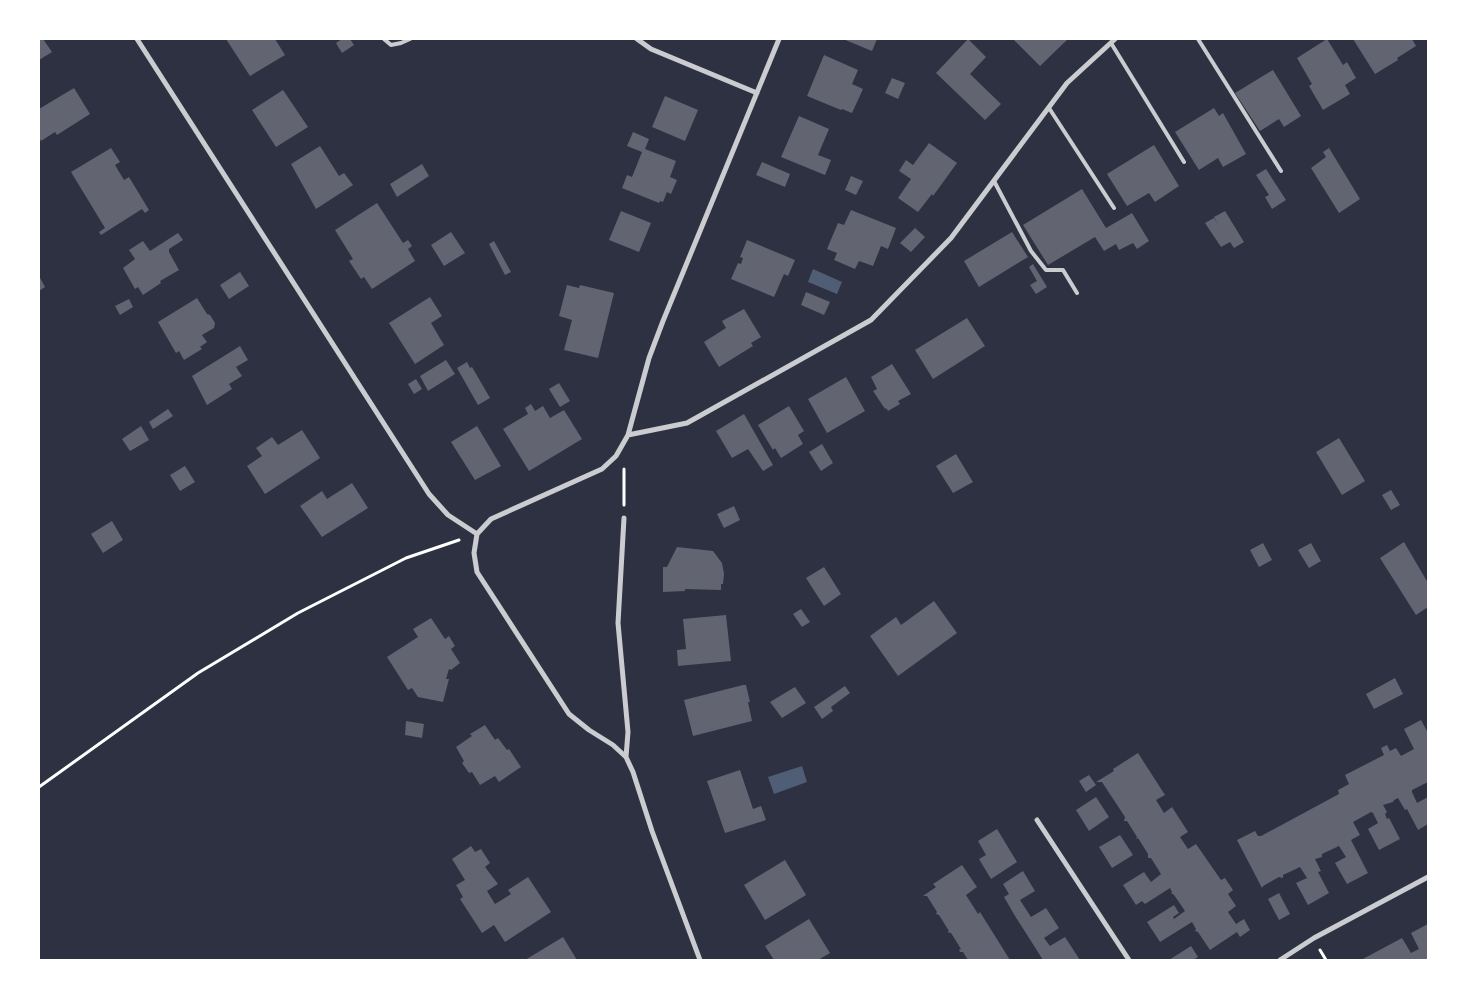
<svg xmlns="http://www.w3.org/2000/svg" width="1467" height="999" font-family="Rubik,sans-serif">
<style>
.water{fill:#4f5d75}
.building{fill:#626471}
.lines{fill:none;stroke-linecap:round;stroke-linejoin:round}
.path{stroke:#fff;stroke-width:3}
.service{stroke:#caccd0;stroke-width:4}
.minor{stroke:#caccd0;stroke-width:5}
</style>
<rect width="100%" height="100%" fill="#2d3142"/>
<path class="water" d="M813,269L842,282L837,294L808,282Z
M802,766L807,782L774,794L768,777Z"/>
<path class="building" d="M39,39H43L52,52L39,60Z
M226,39H275L285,55L250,76Z
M342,39H350L354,45L342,53L336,43Z
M843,39H877L872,51Z
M968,39L986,57L970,74L1001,104L985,120L936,73Z
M1013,39H1068L1040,66Z
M1327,39L1343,65L1347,62L1356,78L1345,85L1350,94L1323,110L1309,86L1312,84L1297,58Z
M1353,39H1412L1416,46L1397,58L1398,60L1375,74Z
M824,55L858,70L852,84L863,89L852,113L842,109L841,110L807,96Z
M1273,70L1301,116L1284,127L1279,119L1260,131L1235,93Z
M892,78L905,83L898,99L885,93Z
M74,88L90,114L57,135L55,132L41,141L39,137V109Z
M283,90L308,127L276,147L252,110Z
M665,96L698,110L685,141L652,127Z
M1214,108L1219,116L1223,113L1246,154L1223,167L1218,158L1199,170L1175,132Z
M799,116L829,129L818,155L831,160L825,175L781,157Z
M633,132L649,139L645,149L676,161L670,177L677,180L671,194L667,192L663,202L660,201L659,203L622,188L627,175L632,177L642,152L627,146Z
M929,143L957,163L933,196L932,194L918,212L898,198L911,179L899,171L906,160L913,165Z
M1154,145L1179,186L1155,202L1149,193L1127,206L1107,174Z
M320,146L339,176L344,173L353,185L316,209L291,164Z
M111,148L120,162L115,165L124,180L129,177L149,210L145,213L142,209L101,235L99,232L105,228L71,172Z
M1329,148L1360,199L1339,213L1311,168L1326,157L1323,152Z
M762,162L790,174L785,187L756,175Z
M422,164L429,176L397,197L390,184Z
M1266,169L1286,200L1272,209L1265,197L1269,195L1256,175Z
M851,176L863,181L856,195L845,190Z
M1082,189L1106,228L1132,213L1149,241L1137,249L1133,243L1119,250L1116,244L1104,251L1095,237L1048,265L1023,225Z
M377,203L403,243L408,240L412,246L408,249L415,261L372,289L364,277L361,279L349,261L353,259L335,230Z
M851,210L896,228L888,249L881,246L873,266L859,261L855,269L834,260L837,253L827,249L838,223L844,225Z
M621,211L651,223L639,252L609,240Z
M1225,211L1244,242L1234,248L1230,242L1221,247L1205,223L1214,218L1218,224L1214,217Z
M915,228L925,237L911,252L900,243Z
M451,232L465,253L444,266L431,245Z
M1012,232L1028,257L979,287L964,261Z
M178,233L183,240L169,249V252L179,270L160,281L161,283L143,295L138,287L135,289L123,268L135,259L129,250L143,241L150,251Z
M747,240L795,260L788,276L784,274L774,297L731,279L738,263L741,264L743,258L740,257Z
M494,241L511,272L505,275L489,244Z
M1033,264L1047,287L1036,294L1030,285L1037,281L1029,267Z
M240,272L249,286L229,299L220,285Z
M39,276L45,287L39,291Z
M567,285L579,288L580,285L614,293L598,358L564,350L572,320L559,316Z
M806,292L830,302L824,315L801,305Z
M430,297L442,316L431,323L444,345L415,364L389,323Z
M197,298L207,314L210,315L215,323L214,328L202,335L207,342L200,347L202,349L184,360L179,351L176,353L158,322Z
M129,299L133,307L120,315L115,306Z
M744,309L761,337L751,343L753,346L719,367L704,342L726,328L722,321Z
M967,318L985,346L933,379L915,350Z
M240,346L248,360L236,367L242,376L229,384L232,389L207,405L192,376Z
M446,360L455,374L428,391L420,376Z
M467,362L470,368L472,367L490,398L478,405L457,368Z
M892,364L911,394L898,401L900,404L888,411L886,408L885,409L873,391L877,389L871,377Z
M846,377L865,411L827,433L808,399Z
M416,379L422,389L414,394L408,384Z
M559,383L570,401L560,407L549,389Z
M531,404L535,411L543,406L550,418L564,410L582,439L529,471L503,429L528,414L525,408Z
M789,406L804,431L798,435L803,444L781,458L775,448L773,450L758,425Z
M168,409L173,416L153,429L149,422Z
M744,414L773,465L763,471L748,449L732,458L716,431Z
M141,426L149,440L130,451L122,439Z
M477,426L501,466L475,480L451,442Z
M302,430L320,458L265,494L247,466L262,456L256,448L272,437L278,445Z
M1339,438L1365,481L1342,495L1316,452Z
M822,444L833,463L821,471L809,452Z
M956,454L973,482L953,493L936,466Z
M185,466L195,482L180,491L170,475Z
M352,483L368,508L322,537L300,506L322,491L327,499Z
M1391,490L1400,505L1391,510L1382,495Z
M734,506L740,520L724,528L717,514Z
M112,521L123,540L103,553L91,534Z
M1404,542L1428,583V607L1416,615L1380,558Z
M1263,543L1272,560L1259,567L1250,550Z
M1311,543L1321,561L1309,568L1298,550Z
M677,547L713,551L722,563L724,574L723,584H721V590L685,589V591L663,592V567H667Z
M824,567L841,594L824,606L806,578Z
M934,601L957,633L898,676L870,636L896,617L901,625Z
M801,609L810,622L802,627L793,614Z
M726,615L731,661L678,666L677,650L686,649L683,619Z
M431,618L445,639L449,636L455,646L451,649L460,663L451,670L449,669L446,679H449L443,702L418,697L412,688L408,690L387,657L418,637L413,629Z
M1395,678L1403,694L1374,709L1366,694Z
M743,685H746L750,702H748L752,721L693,736L684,700Z
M845,686L850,693L831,707L833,711L822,719L814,707Z
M795,687L806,703L782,718L770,702Z
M1421,720L1427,731H1428V782L1412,790V792L1417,803L1428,797V824L1418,830L1407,809L1405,810L1398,798L1394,800L1393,802L1383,805L1387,812L1385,814L1387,819L1389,818L1400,839L1379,850L1368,829L1378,823L1373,813L1371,812L1353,822L1360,835L1351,840L1368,873L1347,884L1335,863L1346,857L1339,846L1322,854V857L1315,859L1321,871L1318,872L1329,893L1308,905L1296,883L1307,878L1300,867L1283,875V878L1279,877L1263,886L1262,888L1237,840L1255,831L1258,836H1261L1339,794L1338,790L1349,784L1345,775L1384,755L1381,748L1387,745L1390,751L1396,748L1401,756L1414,749L1404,729Z
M406,721L424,724L422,738L405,735Z
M485,725L495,740L498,738L507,750L509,749L521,767L499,782L495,776L480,785L472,772L469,773L462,763L464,761L456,747L472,736L470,734Z
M1138,753L1165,795L1156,800L1164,813L1172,807L1188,832L1180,837L1188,849L1196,844L1221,880L1225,878L1233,890L1228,894L1236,906L1228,912L1236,924L1244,919L1250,930L1240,937L1237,932L1210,950L1198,932L1195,931L1196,929L1192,922L1160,942L1147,922L1174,905L1179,913L1173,917L1174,919L1185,911L1174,895L1171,893L1172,892L1170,888L1145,904L1142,901L1136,905L1123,885L1144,872L1151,882L1161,874L1151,858H1148V854L1138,838L1136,839L1137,837L1127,821H1124L1125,817L1102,782H1096L1114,771L1113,769Z
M740,770L753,809L761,806L766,820L725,833L707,781Z
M1089,775L1096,785L1086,792L1079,781Z
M1096,797L1109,817L1089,831L1076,810Z
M997,829L1017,862L991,879L979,859L986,855L978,841Z
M1120,835L1133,855L1112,868L1099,847Z
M471,846L475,852L481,849L490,863L485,867L498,884L487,891L495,904L511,894L508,890L528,877L551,912L505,942L494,925L482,933L460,899L463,897L456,885L465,880L452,859Z
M785,860L806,895L765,920L744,885Z
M962,865L977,887L966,895L978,914L980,912L1010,960H968L963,952H960L959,950L961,949L951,933L947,932L949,931L939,915L936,914L937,912L927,896H923L936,887L933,884Z
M1023,871L1035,891L1020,900L1031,917L1046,908L1059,928L1044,938L1050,946L1065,937L1080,960H1043L1015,916L1004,897L1009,894L1003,884Z
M1279,893L1290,914L1279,920L1268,899Z
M809,919L830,953L818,960H774L765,946Z
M1428,924V958L1426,960H1361L1402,938L1411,953L1419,949L1411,933Z
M563,937L577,960H525Z
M1191,946L1198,957L1193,960H1169Z"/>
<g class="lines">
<path class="path" d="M624,505V469
M39,787L198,673L298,613L406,558L459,540
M1320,950L1326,960"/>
<path class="service" d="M384,39L391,45L401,43L410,39
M1198,39L1281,171
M1111,43L1184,162
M1049,108L1114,208
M994,181L1031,251L1046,270H1063L1077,293"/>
<path class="minor" d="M137,39L429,494L448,515L477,534L474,553L477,572L569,714L589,730L613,745L626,757L633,772L652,831L700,960
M637,39L651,49L757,93
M628,435L687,423L871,320L951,238L1067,83L1115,39
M624,518L618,623L628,732L626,757
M477,534L491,519L602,469L616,456L628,435L649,358L663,321L779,39
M1037,820L1129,960
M1280,960L1314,938L1428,877"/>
</g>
<rect width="1467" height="999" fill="none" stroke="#ffffff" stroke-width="80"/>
</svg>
